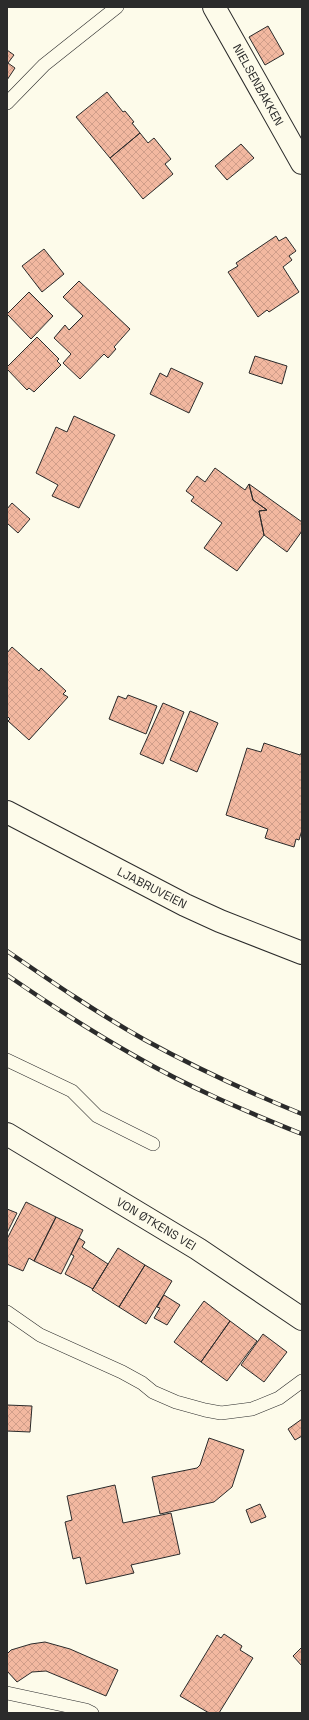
<svg xmlns="http://www.w3.org/2000/svg" width="309" height="1720" font-family="'Space Grotesk',sans-serif">
<style>
.building{fill:url(#building-cross-hatch);stroke:#2b2b2b}
.lines{fill:none;stroke-linecap:round;stroke-linejoin:round}
.service-casing{stroke:#2b2b2b;stroke-width:14}
.minor-casing{stroke:#2b2b2b;stroke-width:24}
.tertiary-casing{stroke:#2b2b2b;stroke-width:24}
.service{stroke:#fdfbea;stroke-width:13}
.minor{stroke:#fdfbea;stroke-width:22}
.tertiary{stroke:#fdfbea;stroke-width:22}
.rail-casing{stroke:#2b2b2b;stroke-width:4.5}
.rail{stroke:#fdfbea;stroke-width:3;stroke-dasharray:9;stroke-linecap:butt}
.labels{text-anchor:middle;stroke-width:3;stroke-linejoin:round;paint-order:stroke}
.street-label{font-size:12px;fill:#2b2b2b;stroke:#fdfbea}
</style>
<defs>
<pattern id="building-cross-hatch" width="8" height="8" patternUnits="userSpaceOnUse"><rect width="8" height="8" fill="#f2b8a0"/><path d="M0 0l8 8M0 8l8-8" fill="none" stroke="#d09e8a"/></pattern>
</defs>
<rect width="100%" height="100%" fill="#fdfbea"/>
<path class="building" d="M268,26L284,54L265,65L249,37Z
M7,50L14,55L8,63L15,68L7,80Z
M107,92L123,112L125,111L134,122L132,123L140,133L110,158L76,117Z
M140,133L148,143L154,138L171,159L165,164L173,174L143,199L110,158Z
M241,144L254,158L227,180L215,166Z
M276,236L279,241L286,237L296,251L289,256L292,260L283,267L299,292L269,312L267,310L258,317L228,272L238,266L236,263Z
M44,249L64,274L42,292L22,266Z
M79,281L130,329L114,347L116,349L108,358L104,354L80,379L63,363L71,354L54,338L65,325L69,330L83,316L63,297Z
M29,292L53,316L31,339L7,314Z
M37,337L59,359L57,361L61,365L34,392L29,388L27,390L7,369V367Z
M255,356L287,366L282,384L249,373Z
M171,368L203,383L189,413L150,394L160,373L167,377Z
M74,416L115,435L79,508L52,496L58,485L36,473L56,427L67,432Z
M215,468L245,490L249,484L253,500L267,510L259,511L264,535L237,571L204,548L222,523L191,501L194,497L186,491L197,476L205,482Z
M249,484L302,522V531L287,552L264,535L259,511L267,510L253,500Z
M12,503L30,519L18,533L7,523V509Z
M12,647L39,671L41,668L66,691L63,694L68,697L29,740L8,721L10,719L7,716V653Z
M128,695L157,706L146,734L109,719L118,696L126,699Z
M163,703L184,712L163,764L140,754Z
M190,711L218,723L197,772L170,760Z
M264,743L300,755L302,752V830L299,840L296,839L294,847L265,838L268,829L226,815L247,748L261,752Z
M26,1202L56,1217L34,1261L29,1258L23,1271L7,1264V1239Z
M7,1209L17,1213L7,1233Z
M56,1217L83,1230L61,1274L34,1261Z
M79,1238L85,1242L82,1247L108,1264L93,1289L65,1274L74,1256L71,1254Z
M118,1248L145,1265L119,1307L92,1290Z
M145,1265L172,1281L146,1324L119,1307Z
M164,1295L180,1305L167,1325L154,1318L160,1308L157,1307Z
M204,1301L230,1321L201,1362L174,1342Z
M230,1321L257,1341L227,1381L201,1362Z
M263,1334L287,1352L264,1382L241,1365Z
M7,1405L32,1406L30,1432L7,1431Z
M302,1419V1436L295,1440L288,1429Z
M209,1438L244,1450L232,1487L214,1502L160,1514L152,1477L197,1468L200,1465Z
M115,1485L123,1523L171,1513L180,1554L131,1565L134,1573L86,1584L80,1557L73,1559L65,1522L72,1520L67,1496Z
M260,1504L266,1517L251,1523L246,1510Z
M224,1634L242,1646L240,1650L253,1658L219,1713H209L180,1696L217,1635L221,1638Z
M45,1642L70,1649L118,1670L106,1696L46,1671L32,1672L17,1682L7,1671V1654L11,1650L31,1644Z
M302,1647V1666L293,1656Z"/>
<g class="lines">
<g class="service-casing">
<path id="service" d="M7,103L44,65L117,7
M7,1060L72,1091L97,1116L153,1144
M7,1312L40,1335L122,1372L142,1383L153,1392L176,1402L205,1410L221,1413L252,1409L279,1398L302,1381
M7,1693L86,1710L92,1713"/>
</g>
<g class="minor-casing">
<path id="minor" d="M214,7L302,163
M7,1134L198,1249L302,1319"/>
</g>
<g class="tertiary-casing">
<path id="tertiary" d="M7,812L185,905L220,921L302,953"/>
</g>
<use href="#service" class="service"/>
<use href="#minor" class="minor"/>
<use href="#tertiary" class="tertiary"/>
<g class="rail-casing">
<path id="rail" d="M7,951C52,982 97,1013 145,1040C196,1068 248,1092 302,1114
M7,975C49,1004 91,1031 135,1056C188,1087 245,1111 302,1134"/>
</g>
<use href="#rail" class="rail"/>
</g>
<g class="labels">
<g class="street-label">
<text transform="translate(258 85) rotate(61)" y="4">NIELSENBAKKEN</text>
<text transform="translate(152 888) rotate(27)" y="4">LJABRUVEIEN</text>
<text transform="translate(156 1224) rotate(31)" y="4">VON ØTKENS VEI</text>
</g>
</g>
<rect width="309" height="1720" fill="none" stroke="#2b2b2b" stroke-width="16"/>
</svg>
